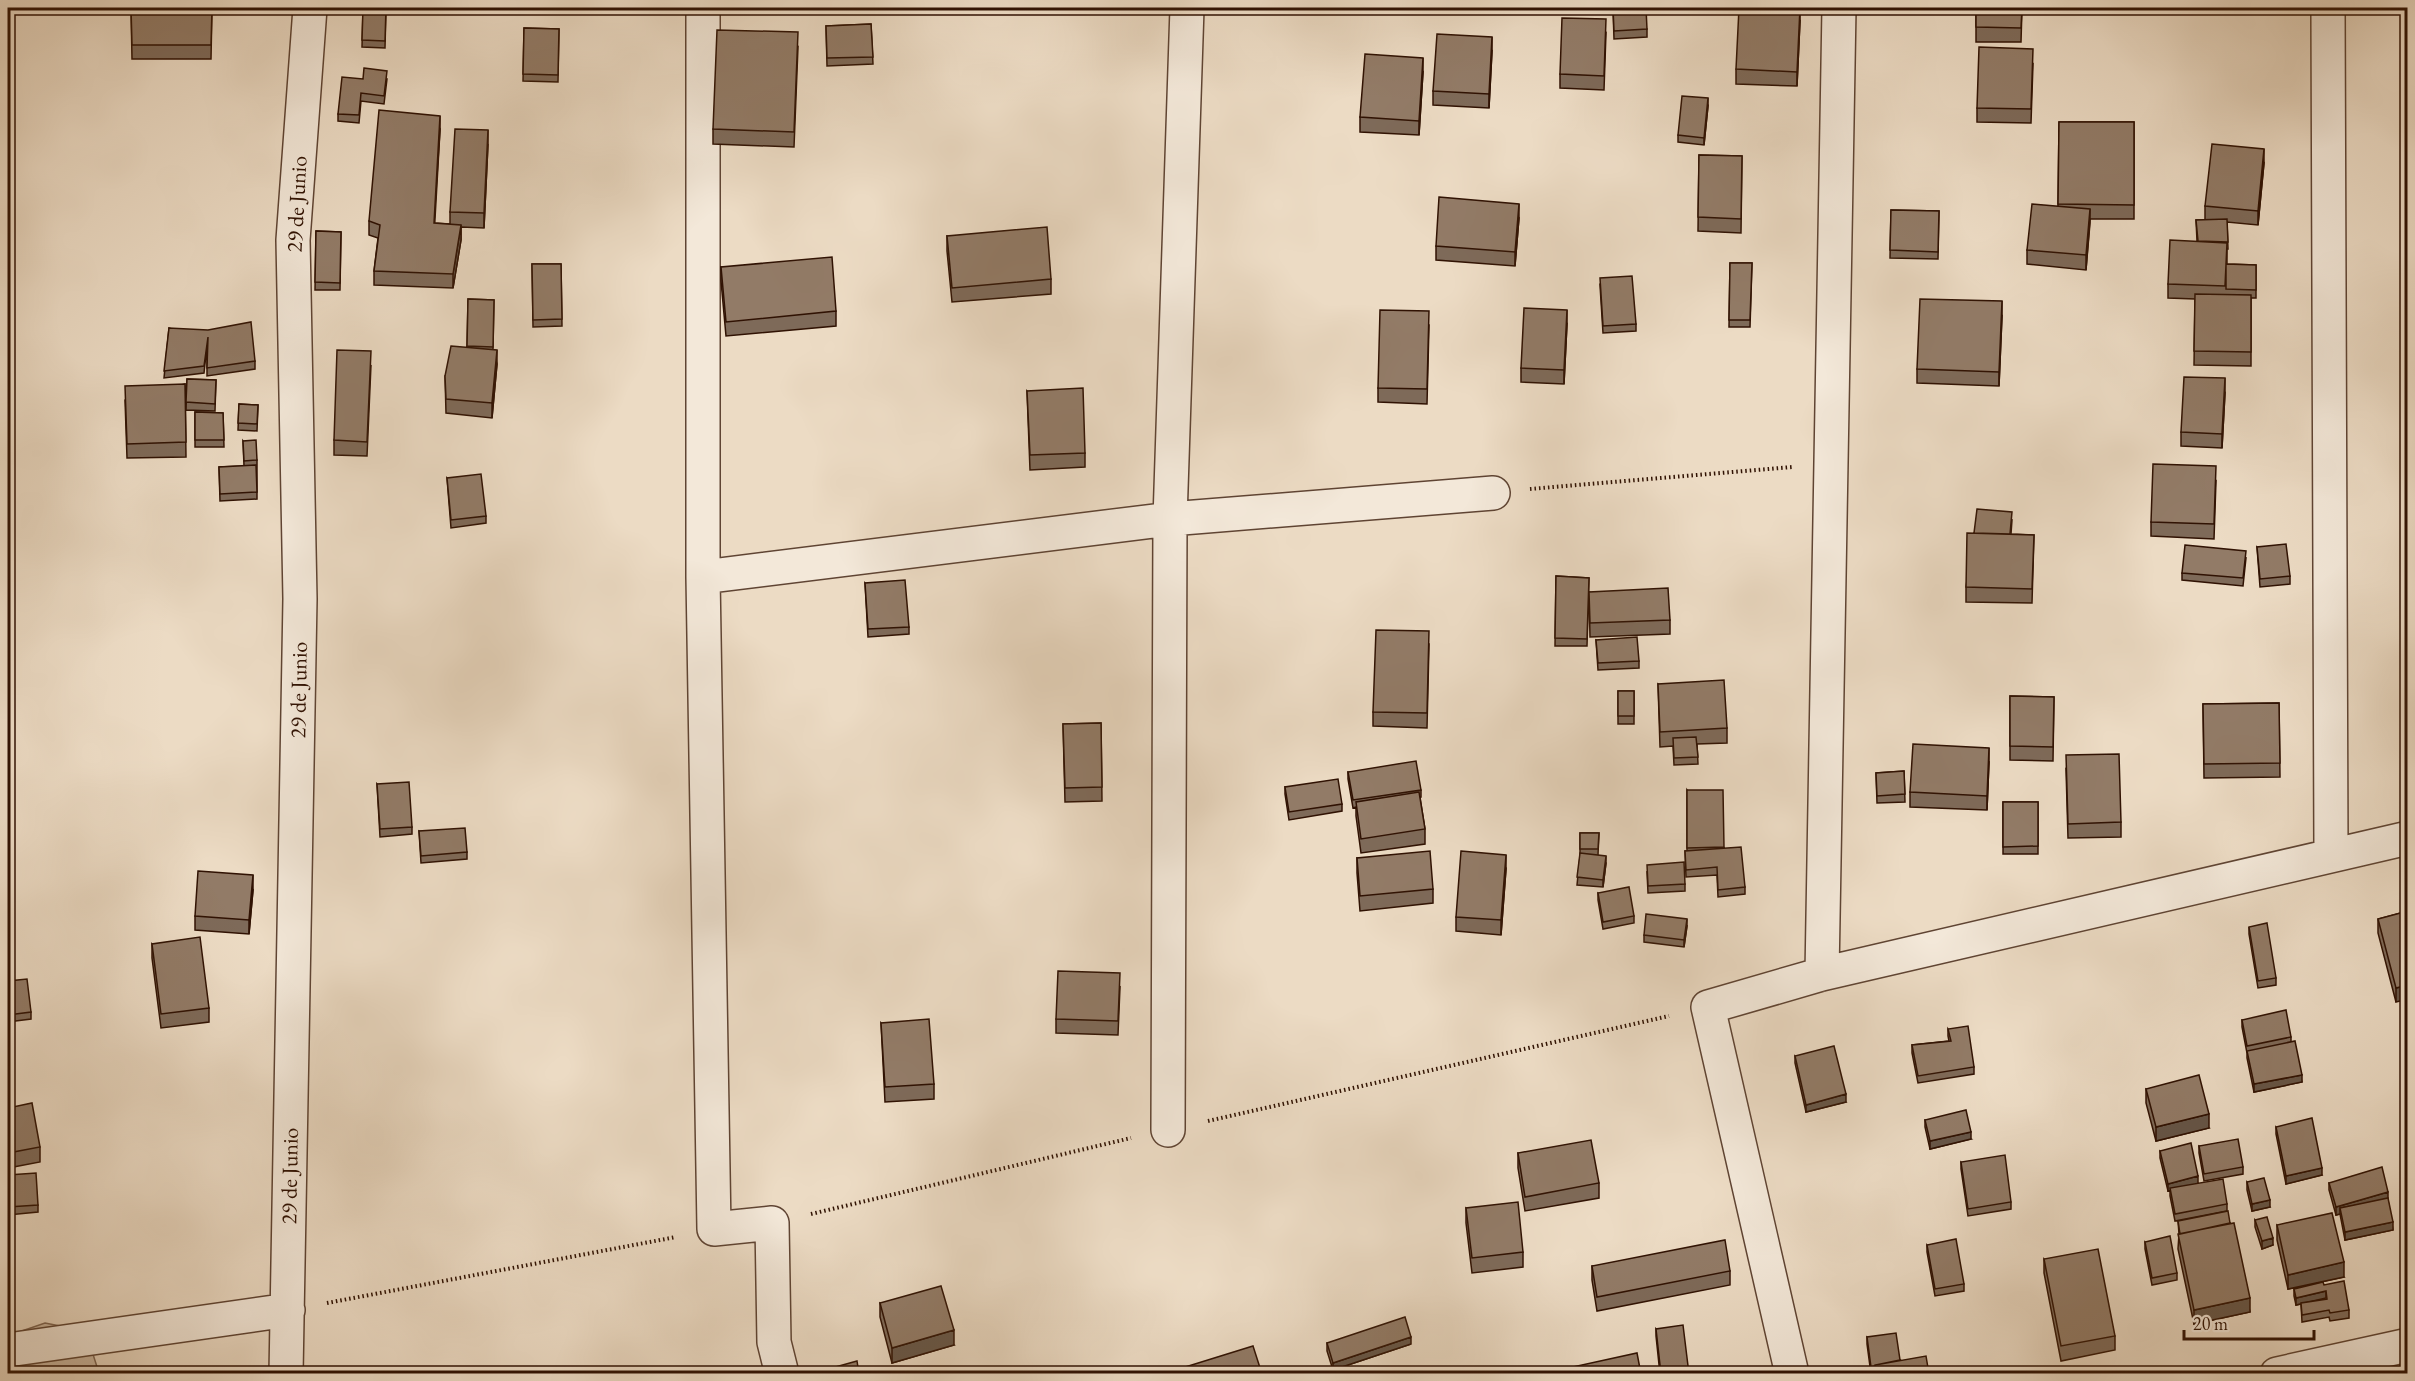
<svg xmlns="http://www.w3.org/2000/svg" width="2415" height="1381" font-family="'EB Garamond',serif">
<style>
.green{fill:#ccb9a3;stroke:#7e6653;stroke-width:1.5}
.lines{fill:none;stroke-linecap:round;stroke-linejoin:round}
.minor-casing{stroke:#5f4433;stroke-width:36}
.path{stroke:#301203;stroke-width:4;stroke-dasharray:1.5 3;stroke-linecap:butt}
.minor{stroke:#f3e8d9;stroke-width:33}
.wall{fill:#7e6a59;stroke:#301203;stroke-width:1.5}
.shaded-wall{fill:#665648;stroke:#301203;stroke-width:1.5}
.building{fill:#927b67;stroke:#301203;stroke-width:1.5}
.labels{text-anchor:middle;stroke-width:4.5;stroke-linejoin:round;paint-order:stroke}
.street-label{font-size:22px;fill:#301203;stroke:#f3e8d9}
</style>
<rect width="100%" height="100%" fill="#ecdbc4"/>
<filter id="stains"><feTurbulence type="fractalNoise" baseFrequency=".00333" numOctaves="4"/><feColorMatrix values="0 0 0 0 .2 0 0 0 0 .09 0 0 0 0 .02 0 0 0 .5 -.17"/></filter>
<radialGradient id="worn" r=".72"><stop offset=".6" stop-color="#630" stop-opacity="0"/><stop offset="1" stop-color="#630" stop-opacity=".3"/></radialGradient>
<path class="green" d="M45,1323L70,1328L90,1345L99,1373H8V1340L19,1332Z"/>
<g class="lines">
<g class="minor-casing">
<path id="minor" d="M703,8V577L714,1229L772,1223L774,1342L782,1374
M2328,8L2331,854
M703,577L1170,519L1493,493
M1822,974L1839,8
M1168,1130L1170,519L1187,8
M8,1350L288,1310
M286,1374L300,599L293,240L310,8
M1792,1374L1708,1007L1822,974L2408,838
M2277,1374L2408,1345"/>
</g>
<path class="path" d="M1530,489L1792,467
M1208,1121L1669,1016
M811,1214L1131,1138
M327,1303L676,1237"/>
<use href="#minor" class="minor"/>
</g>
<path class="wall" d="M131,8H212L211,59H132Z
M363,8H386L385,48L362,47Z
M1613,8L1647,29V37L1614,39Z
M1976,8H2022L2021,42H1976Z
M1800,21L1797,86L1736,84V69Z
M871,24L873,64L827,66L826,26Z
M524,28L559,29L558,82L523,81Z
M1606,33L1604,90L1560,88V74Z
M798,47L794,147L713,144V129Z
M1492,51L1489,108L1433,105V91Z
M2033,64L2031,123L1977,122V108Z
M1423,72L1419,135L1360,132V117Z
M363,79H387L384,104L361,101L359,123L338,121V114Z
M1708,106L1704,145L1678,142V135Z
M2059,122H2134V219H2090L2086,270L2027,264V250L2058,206Z
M440,130L434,223L450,224V212L488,144L484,228L461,227V240L453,288L374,285V271L378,238L369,235V221Z
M1699,155L1742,156L1741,233L1698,231Z
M2264,163L2258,225L2227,222L2228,249H2227V264L2256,265V298H2251V366L2194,365L2195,299L2168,298V284L2197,241L2196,220H2205V206Z
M1891,210L1939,211L1938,259L1890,258Z
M1519,218L1515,266L1436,260V246Z
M316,231L341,232L340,290H315Z
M947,236L1051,279V294L952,302L947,251Z
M1730,263H1752L1750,327H1729Z
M532,264H561L562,326L533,327Z
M721,267L836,311V326L726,336L721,281Z
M1600,285L1636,324V331L1603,333Z
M468,299L494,300L493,349L497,364L492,418L446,413L445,376L467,347Z
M2002,316L1999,386L1917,383V369Z
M1567,324L1564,384L1521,382V368Z
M1429,326L1427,404L1378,402V388Z
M169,328L255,361V369L207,376V345L204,373L164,378Z
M371,365L367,456L334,455V440Z
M187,379L216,380L215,411L186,410Z
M185,384L186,457L127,458L125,400Z
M1027,391L1085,453V467L1030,470Z
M2225,393L2222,448L2181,446V432Z
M239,404L258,405L257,431L238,430Z
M195,412L223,413L224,447H195Z
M243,441L257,460V499L220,501L219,467L244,466Z
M447,478L486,516V523L451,528Z
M2216,481L2214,539L2151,536V522Z
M2012,520L2011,534L2034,535L2032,603L1966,602V587L1974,533Z
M2257,547L2290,576V584L2260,587Z
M2246,558L2243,586L2182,580V573Z
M1556,576L1589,578L1587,646H1555Z
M865,583L909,627V634L868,637Z
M1589,592L1670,620V634L1590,637Z
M1596,640L1639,661V668L1598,670Z
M1429,645L1427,728L1373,726V712Z
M1658,684L1727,728V743L1697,744L1698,764L1674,765L1673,746L1660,747Z
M1618,691H1634V724H1618Z
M2010,696L2054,697L2053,761L2010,760Z
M2279,703L2280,777L2204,778L2203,704Z
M1101,723L1102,801L1065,802L1063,724Z
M1989,762L1987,810L1910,807V792Z
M2066,769L2121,822V837L2068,838Z
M1904,771L1905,802L1877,803L1876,773Z
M1348,772L1421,790V797H1420L1425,829V844L1361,853L1356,816V807L1353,808L1348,779Z
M377,784L412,827V834L380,837Z
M1285,787L1342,804V811L1289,820L1285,794Z
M1687,790L1724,848L1745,887V894L1718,897L1717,875L1686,877L1685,851H1687Z
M2003,802H2038V854H2003Z
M419,831L467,852V859L421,863Z
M1580,833H1599L1598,855L1606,863L1603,887L1577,885L1580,856Z
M1357,858L1433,889V903L1360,911L1357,873Z
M1506,869L1501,935L1456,931V917Z
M1647,872L1685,884V891L1648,893Z
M253,890L249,934L195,930V916Z
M1598,893L1634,916V923L1603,929L1598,900Z
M2408,911L2396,1002L2378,933V919Z
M1687,926L1684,947L1644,942V935Z
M2249,927L2276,978V985L2258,988L2249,934Z
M152,944L209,1008V1022L161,1028L152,958Z
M8,981L31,1012V1019L8,1022Z
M1120,987L1118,1035L1056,1033V1019Z
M2242,1020L2291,1037V1041L2302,1082L2254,1092L2247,1058V1053L2242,1027Z
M881,1023L934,1084V1099L885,1102Z
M1948,1029L1974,1067V1074L1918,1083L1912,1053V1045L1949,1041L1948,1036Z
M1795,1056L1846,1102L1806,1112L1795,1063Z
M2146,1089L2209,1128L2156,1141L2146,1103Z
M8,1108L40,1147V1162L8,1168Z
M1925,1120L1971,1139L1930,1149L1925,1127Z
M2276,1127L2322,1175L2286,1184L2276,1134Z
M2199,1146L2243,1167V1174L2204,1181L2199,1153Z
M2160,1151L2198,1183L2227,1204V1211L2175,1221L2170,1196V1190L2168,1191L2160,1158Z
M1518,1153L1599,1183V1198L1525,1211L1518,1168Z
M1961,1162L2011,1202V1209L1968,1216L1961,1169Z
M8,1175L38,1205V1212L8,1215Z
M2247,1182L2270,1207L2252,1211L2247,1190Z
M2329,1183L2388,1200L2393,1230L2345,1240L2340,1214L2336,1215L2329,1190Z
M1466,1208L1523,1252V1267L1472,1273L1466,1223Z
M2255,1220L2273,1245L2262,1249L2255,1227Z
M2178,1221L2230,1223L2250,1312L2194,1324L2178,1249L2179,1234Z
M2277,1225L2344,1277L2288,1289L2277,1240Z
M2145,1242L2177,1273V1280L2152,1285L2145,1249Z
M1927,1245L1964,1284V1291L1935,1296L1927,1252Z
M2044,1259L2115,1336V1350L2061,1361L2044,1273Z
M1592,1266L1730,1271V1285L1597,1311L1592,1280Z
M2324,1285L2349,1310V1318L2330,1321L2329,1317L2302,1322L2301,1304L2296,1305L2294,1296V1289Z
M880,1303L954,1345L892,1363L880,1317Z
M1656,1329L1689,1374H1660L1656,1336Z
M1867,1337L1900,1360L1929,1374H1871L1867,1344Z
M1327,1343L1411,1344L1333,1370L1327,1351Z"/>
<path class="shaded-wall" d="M1800,8V21L1797,86V72Z
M1492,37V51L1489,108V94Z
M1423,58V72L1419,135V121Z
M1708,98V106L1704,145V138Z
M440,116V130L434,237V223Z
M488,130V144L484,228V213Z
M2264,149V163L2258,225V211Z
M1519,204V218L1515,266V252Z
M2090,209V223L2086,270V255Z
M461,225V240L453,288V274Z
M2002,301V316L1999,386V372Z
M1567,310V324L1564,384V370Z
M497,350V364L492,418V403Z
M2225,378V393L2222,448V434Z
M1989,748V762L1987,810V796Z
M1506,855V869L1501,935V920Z
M1606,856V863L1603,887V880Z
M253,875V890L249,934V920Z
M1687,919V926L1684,947V940Z
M2408,985V999L2396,1002V988Z
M2302,1075V1082L2254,1092V1084Z
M1846,1094V1102L1806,1112V1105Z
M2209,1114V1128L2156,1141V1127Z
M1971,1132V1139L1930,1149V1141Z
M2322,1168V1175L2286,1184V1176Z
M2198,1176V1184L2168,1191V1184Z
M2388,1192V1200L2340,1208V1214L2336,1215V1207Z
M2270,1200V1207L2252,1211V1204Z
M2393,1222V1230L2345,1240V1232Z
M2273,1238V1245L2262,1249V1241Z
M2344,1262V1277L2288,1289V1275Z
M2326,1291V1298L2296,1305V1298Z
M2250,1298V1312L2194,1324V1310Z
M954,1330V1345L892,1363V1348Z
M1411,1337V1344L1333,1370V1363Z"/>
<path class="building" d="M131,8H212L211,45H132Z
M363,8H386L385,41L362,40Z
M1613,8H1646L1647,29L1614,31Z
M1739,8H1800L1797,72L1736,69Z
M1976,8H2022L2021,28L1976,27Z
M1562,18L1606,19L1604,76L1560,74Z
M871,24L873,57L827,58L826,26Z
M524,28L559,29L558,75L523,74Z
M717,30L798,32L794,132L713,129Z
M1437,34L1492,37L1489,94L1433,91Z
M1979,47L2033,49L2031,109L1977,108Z
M1365,54L1423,58L1419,121L1360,117Z
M364,68L387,71L384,96L361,93L359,115L338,114L342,77L363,79Z
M1682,96L1708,98L1704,138L1678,135Z
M379,110L440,116L434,223L461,225L453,274L374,271L380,225L369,221Z
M2059,122H2134V205L2058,204Z
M455,129L488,130L484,213L450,212Z
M2212,144L2264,149L2258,211L2205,206Z
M1699,155L1742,156L1741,219L1698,217Z
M1439,197L1519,204L1515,252L1436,246Z
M2032,204L2090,209L2086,255L2027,250Z
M1891,210L1939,211L1938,252L1890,250Z
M2227,219L2228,242L2198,241L2196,220Z
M1047,227L1051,279L952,288L947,236Z
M316,231L341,232L340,283L315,282Z
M2170,240L2227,243L2225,286L2168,284Z
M832,257L836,311L726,322L721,267Z
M1730,263H1752L1750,320H1729Z
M532,264H561L562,319L533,320Z
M2226,264L2256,265V290L2226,289Z
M1632,276L1636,324L1603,326L1600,278Z
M2195,294L2251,295V352L2194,351Z
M468,299L494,300L493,347L467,346Z
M1920,299L2002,301L1999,372L1917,369Z
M1524,308L1567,310L1564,370L1521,368Z
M1380,310L1429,311L1427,389L1378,388Z
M251,322L255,361L207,368L208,337L204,366L164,371L169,328L208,330Z
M451,346L497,350L492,403L446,399L445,376Z
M337,350L371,351L367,442L334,440Z
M2184,377L2225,378L2222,434L2181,432Z
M187,379L216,380L215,404L186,402Z
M185,384L186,442L127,444L125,386Z
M1083,388L1085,453L1030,455L1027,391Z
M239,404L258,405L257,424L238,423Z
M195,412L223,413L224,440H195Z
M256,440L257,460L244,461L243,441Z
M2153,464L2216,466L2214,524L2151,522Z
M256,465L257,492L220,494L219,467Z
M481,474L486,516L451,520L447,478Z
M1977,509L2012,512L2010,534L1974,533Z
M1967,533L2034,535L2032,589L1966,587Z
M2286,544L2290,576L2260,579L2257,547Z
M2185,545L2246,551L2243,578L2182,573Z
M1556,576L1589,578L1587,639L1555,638Z
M905,580L909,627L868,629L865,583Z
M1668,588L1670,620L1590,623L1589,592Z
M1376,630L1429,631L1427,713L1373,712Z
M1637,637L1639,661L1598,663L1596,640Z
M1724,680L1727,728L1660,732L1658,684Z
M1618,691H1634V716H1618Z
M2010,696L2054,697L2053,747L2010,746Z
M2279,703L2280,763L2204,764L2203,704Z
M1101,723L1102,787L1065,788L1063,724Z
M1696,737L1698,757L1674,758L1673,738Z
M1913,744L1989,748L1987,796L1910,792Z
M2119,754L2121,822L2068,824L2066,755Z
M1416,761L1421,790L1353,800L1348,772Z
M1904,771L1905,794L1877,796L1876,773Z
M1338,779L1342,804L1289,812L1285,787Z
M409,782L412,827L380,829L377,784Z
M1687,790H1723L1724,847L1687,848Z
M1419,792L1425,829L1361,839L1356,802Z
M2003,802H2038V846L2003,847Z
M465,828L467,852L421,856L419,831Z
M1580,833H1599L1598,849H1580Z
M1741,847L1745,887L1718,890L1717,867L1686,870L1685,851Z
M1430,851L1433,889L1360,896L1357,858Z
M1461,851L1506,855L1501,920L1456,917Z
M1580,853L1606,856L1603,880L1577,877Z
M1684,862L1685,884L1648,886L1647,865Z
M198,871L253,875L249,920L195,916Z
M1629,887L1634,916L1603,922L1598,893Z
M2408,911V985L2396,988L2378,919Z
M1646,914L1687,919L1684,940L1644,935Z
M2267,923L2276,978L2258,981L2249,927Z
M200,937L209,1008L161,1014L152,944Z
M1058,971L1120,973L1118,1021L1056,1019Z
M27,979L31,1012L8,1015V981Z
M2286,1010L2291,1037L2247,1046L2242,1020Z
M929,1019L934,1084L885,1087L881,1023Z
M1968,1026L1974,1067L1918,1076L1912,1045L1951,1041L1948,1029Z
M2295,1041L2302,1075L2254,1084L2247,1051Z
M1834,1046L1846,1094L1806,1105L1795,1056Z
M2199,1075L2209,1114L2156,1127L2146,1089Z
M32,1103L40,1147L8,1153V1108Z
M1966,1110L1971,1132L1930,1141L1925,1120Z
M2312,1118L2322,1168L2286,1176L2276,1127Z
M2238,1139L2243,1167L2204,1174L2199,1146Z
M1591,1140L1599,1183L1525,1197L1518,1153Z
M2191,1143L2198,1176L2168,1184L2160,1151Z
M2005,1155L2011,1202L1968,1209L1961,1162Z
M2382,1167L2388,1192L2336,1207L2329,1183Z
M36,1173L38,1205L8,1207V1175Z
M2264,1178L2270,1200L2252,1204L2247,1182Z
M2223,1179L2227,1204L2175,1214L2170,1188Z
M2388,1198L2393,1222L2345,1232L2340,1208Z
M1518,1202L1523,1252L1472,1258L1466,1208Z
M2228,1211L2230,1223L2180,1234L2178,1221Z
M2332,1213L2344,1262L2288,1275L2277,1225Z
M2267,1217L2273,1238L2262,1241L2255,1220Z
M2234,1223L2250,1298L2194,1310L2178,1234Z
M2170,1236L2177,1273L2152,1278L2145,1242Z
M1956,1239L1964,1284L1935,1289L1927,1245Z
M1725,1240L1730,1271L1597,1297L1592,1266Z
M2098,1249L2115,1336L2061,1346L2044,1259Z
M2344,1281L2349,1310L2330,1313L2329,1310L2302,1315L2301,1303L2327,1299L2326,1291L2296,1298L2294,1289L2323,1282L2324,1285Z
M941,1286L954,1330L892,1348L880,1303Z
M1405,1317L1411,1337L1333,1363L1327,1343Z
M1683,1325L1689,1374H1661L1656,1329Z
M1896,1333L1900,1360L1875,1365V1366L1871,1367L1867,1337Z
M1253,1346L1262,1374H1184L1182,1368Z
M1637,1353L1641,1374H1569L1568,1368Z
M1926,1356L1929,1374H1876L1875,1365Z
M857,1361L859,1374H829L828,1369Z"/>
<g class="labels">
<g class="street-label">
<text transform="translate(296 204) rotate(-87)" y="8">29 de Junio</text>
<text transform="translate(298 690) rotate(-89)" y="8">29 de Junio</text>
<text transform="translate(289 1176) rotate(-89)" y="8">29 de Junio</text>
</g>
</g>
<rect width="2415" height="1381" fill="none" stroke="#ecdbc4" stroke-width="30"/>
<rect x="9" y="9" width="2397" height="1363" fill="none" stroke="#301203" stroke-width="3"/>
<rect x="15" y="15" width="2385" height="1351" fill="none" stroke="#301203" stroke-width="1.5"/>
<path d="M2184 1330v9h130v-9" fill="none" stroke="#301203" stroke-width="3"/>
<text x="2193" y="1330" font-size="18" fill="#301203" stroke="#f3e8d9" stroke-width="4.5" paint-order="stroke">20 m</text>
<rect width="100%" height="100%" filter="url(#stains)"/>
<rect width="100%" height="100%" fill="url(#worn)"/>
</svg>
